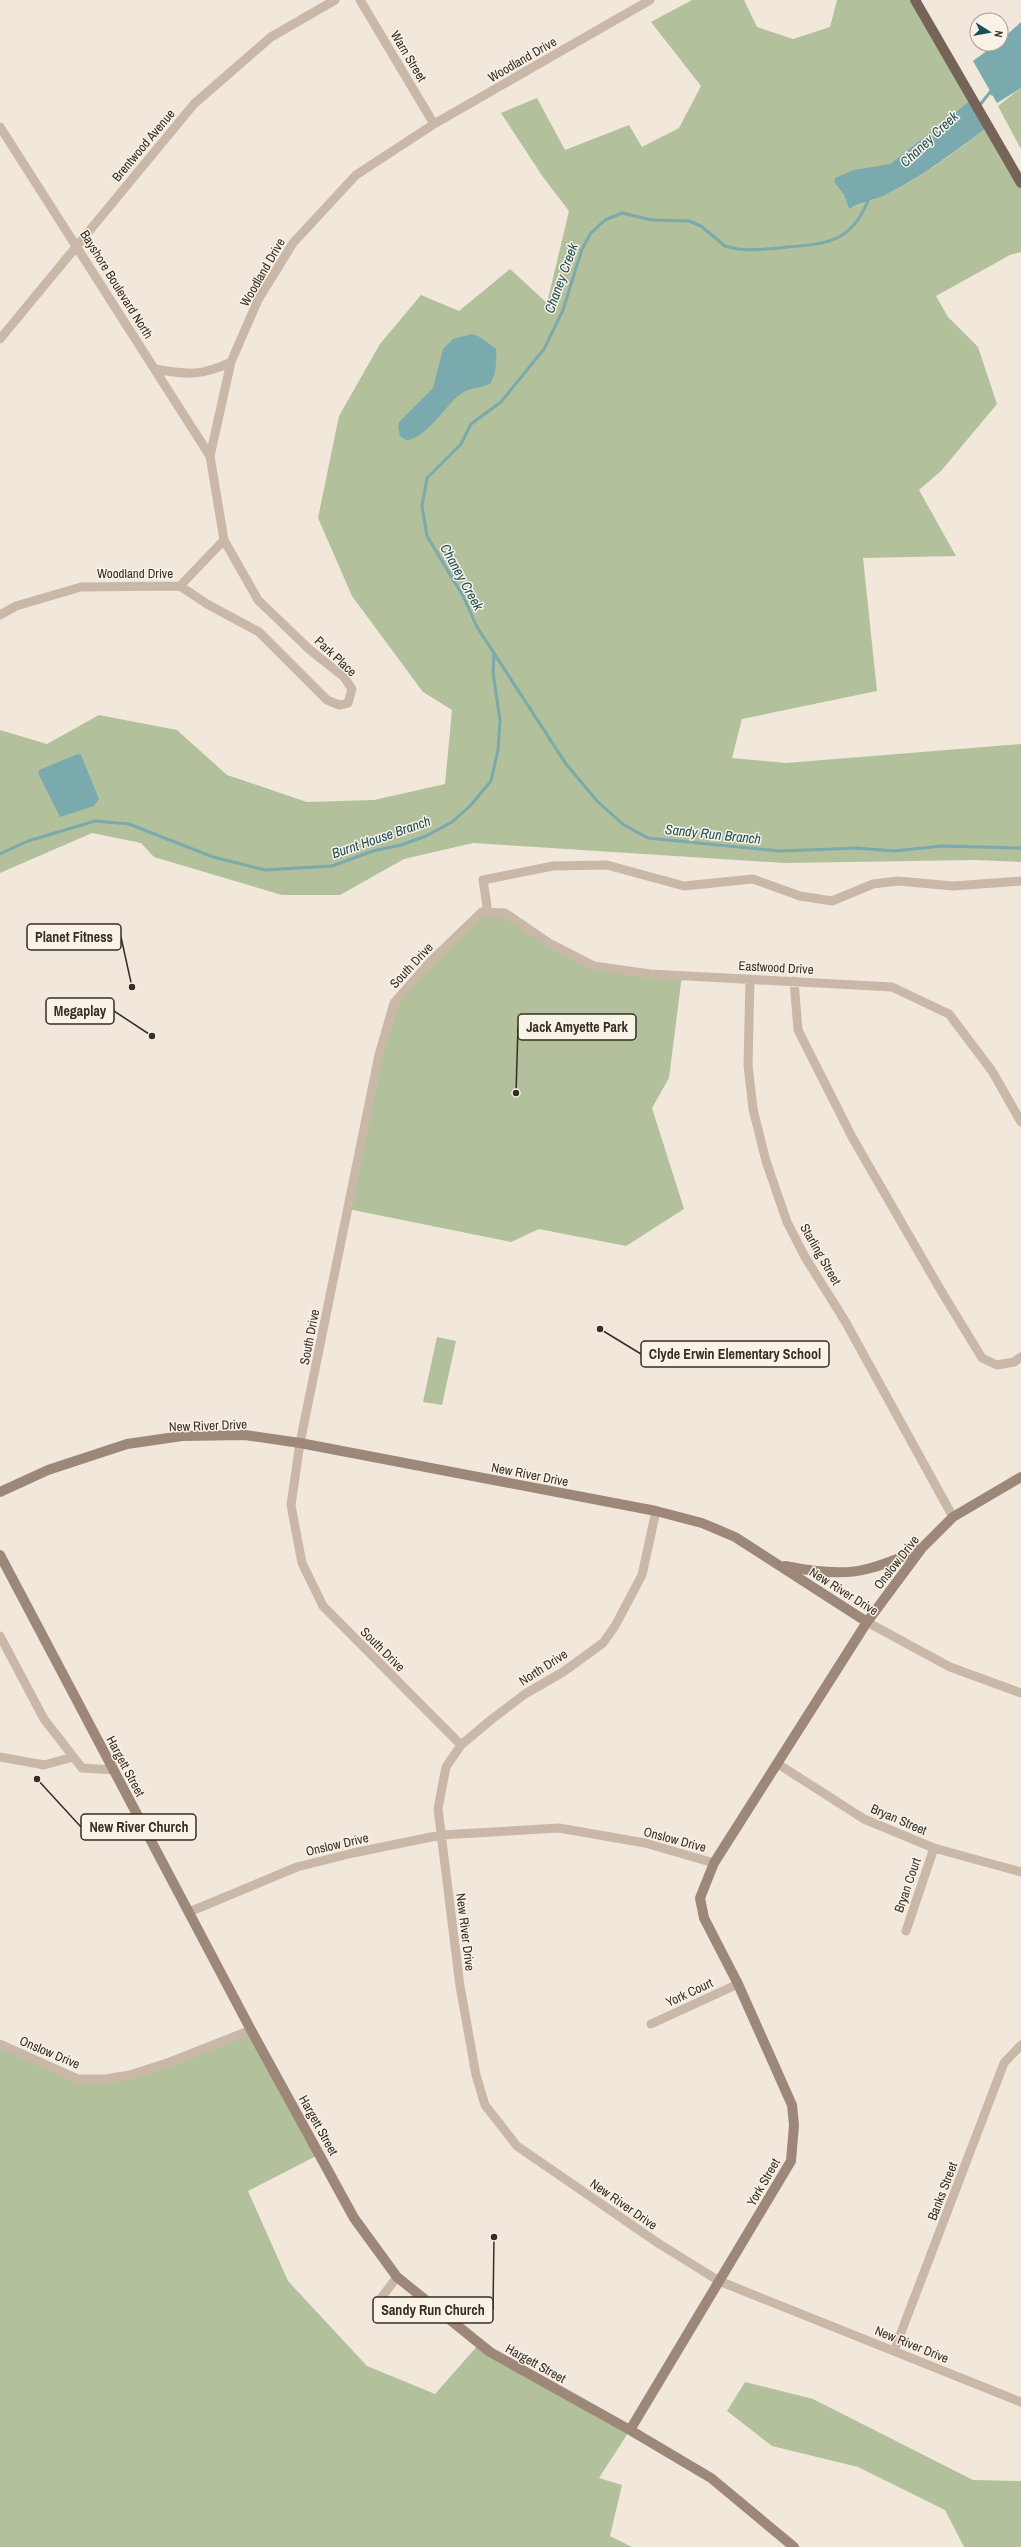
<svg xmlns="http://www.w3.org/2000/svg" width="1021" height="2547" font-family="'Archivo Narrow',sans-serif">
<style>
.green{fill:#b2c09b}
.water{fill:#7aa9ae}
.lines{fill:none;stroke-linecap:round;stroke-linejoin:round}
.stream{stroke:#7aa9ae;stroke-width:3}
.street{stroke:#c9b8a7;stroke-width:9}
.secondary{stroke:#9d8778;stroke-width:10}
.primary{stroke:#776458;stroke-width:10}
.labels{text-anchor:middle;stroke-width:3;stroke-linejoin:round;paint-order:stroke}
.street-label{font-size:13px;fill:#362d27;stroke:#f9f2e7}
.water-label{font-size:14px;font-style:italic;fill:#1d5056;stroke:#f9f2e7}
.leader{fill:none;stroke:#362d27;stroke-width:1.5}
.callout-dot{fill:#362d27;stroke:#f9f2e7;stroke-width:1.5}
.callout{fill:#f9f2e7;stroke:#362d27;stroke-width:1.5}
.callout-label{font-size:14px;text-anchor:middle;font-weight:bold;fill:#362d27}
</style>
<rect width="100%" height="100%" fill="#f1e8db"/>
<path class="green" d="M692,0H744L757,27L793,39L830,27L837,0H915L972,99L890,164L834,182L844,195L849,209C861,204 876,199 889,193C921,178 959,149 988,127L1021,183V252L1010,255L936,296L948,317L978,347L997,404L941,471L919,490L956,556L863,558L877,691L742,719L732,758L786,763L1021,744V862L975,860L785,863L473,843L404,859L340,895H282L154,857L141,843L92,833L0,873V730L47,744L99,715L177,730L227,775L307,802L374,800L445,784L452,710L423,692L352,596L318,518L339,416L380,344L421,295L459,311L510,269L547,303L569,211L543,177L501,113L537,98L565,150L629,125L642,147L679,128L701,86L651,22Z
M1021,88V149L998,106Z
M482,912L505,913L594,966L682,975L669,1078L652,1108L684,1209L626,1246L539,1229L511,1242L348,1209L394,1003Z
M437,1337L456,1341L442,1405L423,1402Z
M251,2030L320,2154L248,2191L288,2281L367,2366L435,2394L479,2344L630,2430L599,2478L622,2485L610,2536L632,2547H0V2044L78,2079L130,2075Z
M745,2382L813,2399L973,2480L1021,2481V2547H964L945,2510L858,2467L772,2446L727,2411Z"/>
<path class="water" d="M1021,22V88L997,103L973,61L996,44H1001V40Z
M972,99L988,127C958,149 922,177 889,193C876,200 862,202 849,209L844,195L834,182L835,178L854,170L890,164Z
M472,334L480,337L496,349C497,359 496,375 490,384C479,388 467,388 458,396C444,408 424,440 406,440L400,436L398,427L399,422L433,388L443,349L453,339Z
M78,754L81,755L99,799L94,806L60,817L38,773L39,770Z"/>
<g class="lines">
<path class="stream" d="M979,106L991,91L992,94
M869,198C853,241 829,244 787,247C770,249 754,251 737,249L725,246L701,226L689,221L652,220L622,213L605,220L591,233L582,249L563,310L544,349L501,402L471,424L461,444L427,478L422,506L427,536L463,596L477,627L566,764L598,802L624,825L648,838L780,851L856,848L894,851L942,846L1021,848
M0,854L28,841L95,821L129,824L213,857L265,870L332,866L373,851L401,845L426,836L452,822L470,806L491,781L498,750L500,721L493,672L494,652"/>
<path class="street" d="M360,0L434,124
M0,127L210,456
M0,339L194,104L271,37L335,0
M155,369C187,375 202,376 231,362
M180,586L207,604L259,632L327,700L339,705L348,703L352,689L344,677L310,650L258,600L224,540L210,456L231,362L258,300L293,243L356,175L434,124L650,0
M0,615L16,606L81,587L180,586L224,540
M488,913L483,880L553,866L607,865L684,886L753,879L800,896L832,901L873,884L898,881L953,886L1021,881
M750,979L748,1065L753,1109L766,1161L787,1222L805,1257L845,1321L953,1517
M794,981L798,1030L852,1137L940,1289L982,1358L997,1365L1014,1362L1021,1357
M656,1511L642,1575L615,1626L603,1643L563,1672L525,1694L492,1719L461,1745L446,1767L438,1809L460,1986L476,2075L485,2105L517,2146L658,2243L719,2281L1021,2402
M867,1622L950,1667L1021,1693
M0,1636L44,1719L82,1768L114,1770
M461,1745L323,1606L302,1563L291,1505L300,1443L379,1055L394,1003L431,961L482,912L505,913L549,943L594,966L650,974L892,987L949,1014L992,1071L1021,1122
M0,1757L44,1765L73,1757
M778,1764L864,1819L934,1848L1021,1872
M189,1912L297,1867L353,1853L441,1835L559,1828L645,1843L714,1863
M906,1931L934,1848
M651,2024L738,1984
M0,2044L78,2079H105L130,2075L170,2062L251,2030
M378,2302L397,2277
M894,2351L1004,2063L1021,2045"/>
<path class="secondary" d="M0,1492L48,1470L127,1444L182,1436L245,1435L300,1443L656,1511L702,1523L735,1537L867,1622
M0,1555L251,2030L354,2218L397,2277L490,2352L630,2430L711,2478L794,2547
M785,1566C845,1578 866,1574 920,1549
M630,2430L791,2161L794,2125L792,2105L738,1984L704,1918L700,1898L714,1863L867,1622L922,1548L953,1517L1021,1477"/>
<path class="primary" d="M915,0L1021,183"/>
</g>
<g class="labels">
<g class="street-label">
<text transform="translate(409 56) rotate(59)" y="5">Warn Street</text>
<text transform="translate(522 59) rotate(-30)" y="5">Woodland Drive</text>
<text transform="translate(143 145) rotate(-50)" y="5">Brentwood Avenue</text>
<text transform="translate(262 272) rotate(-60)" y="5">Woodland Drive</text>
<text transform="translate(117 284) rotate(58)" y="5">Bayshore Boulevard North</text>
<text x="135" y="578">Woodland Drive</text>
<text transform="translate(336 656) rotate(43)" y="5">Park Place</text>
<text transform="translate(411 965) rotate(-47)" y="5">South Drive</text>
<text transform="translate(776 967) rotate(3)" y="5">Eastwood Drive</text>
<text transform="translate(821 1254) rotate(60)" y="5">Starling Street</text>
<text transform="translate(309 1337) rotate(-79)" y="5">South Drive</text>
<text transform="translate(208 1425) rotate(-2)" y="5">New River Drive</text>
<text transform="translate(530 1474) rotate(11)" y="5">New River Drive</text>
<text transform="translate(896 1562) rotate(-52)" y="5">Onslow Drive</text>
<text transform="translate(844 1591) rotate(32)" y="5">New River Drive</text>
<text transform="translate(383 1649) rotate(45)" y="5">South Drive</text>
<text transform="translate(543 1667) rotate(-33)" y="5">North Drive</text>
<text transform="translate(126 1766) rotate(62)" y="5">Hargett Street</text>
<text transform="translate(899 1819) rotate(23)" y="5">Bryan Street</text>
<text transform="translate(675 1839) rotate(15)" y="5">Onslow Drive</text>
<text transform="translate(337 1844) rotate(-13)" y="5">Onslow Drive</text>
<text transform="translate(907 1885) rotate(-71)" y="5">Bryan Court</text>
<text transform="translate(466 1932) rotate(83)" y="5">New River Drive</text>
<text transform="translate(689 1992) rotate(-25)" y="5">York Court</text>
<text transform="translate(50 2052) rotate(23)" y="5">Onslow Drive</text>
<text transform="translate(319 2125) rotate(61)" y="5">Hargett Street</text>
<text transform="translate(763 2182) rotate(-60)" y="5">York Street</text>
<text transform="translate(942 2191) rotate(-69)" y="5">Banks Street</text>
<text transform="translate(624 2204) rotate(35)" y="5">New River Drive</text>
<text transform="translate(912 2344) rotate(22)" y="5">New River Drive</text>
<text transform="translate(536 2363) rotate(29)" y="5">Hargett Street</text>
</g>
<g class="water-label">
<text transform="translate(929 139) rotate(-43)" y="5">Chaney Creek</text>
<text transform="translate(561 278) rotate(-70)" y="5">Chaney Creek</text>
<text transform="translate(462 577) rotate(61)" y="5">Chaney Creek</text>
<text transform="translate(713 834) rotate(6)" y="5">Sandy Run Branch</text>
<text transform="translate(381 837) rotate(-19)" y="5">Burnt House Branch</text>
</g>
</g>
<path class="leader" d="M132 987L121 937M152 1036L114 1011M516 1093L518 1027M600 1329L641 1354M37 1779L81 1827M494 2237L493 2310"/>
<g class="callout-dot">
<circle cx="132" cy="987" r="4"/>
<circle cx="152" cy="1036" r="4"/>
<circle cx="516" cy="1093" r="4"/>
<circle cx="600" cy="1329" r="4"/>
<circle cx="37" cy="1779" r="4"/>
<circle cx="494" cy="2237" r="4"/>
</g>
<g class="callout">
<rect x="27" y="924" width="94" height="26" rx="4"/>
<rect x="46" y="998" width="68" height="26" rx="4"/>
<rect x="518" y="1014" width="118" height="26" rx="4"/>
<rect x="641" y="1341" width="188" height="26" rx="4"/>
<rect x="81" y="1814" width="115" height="26" rx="4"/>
<rect x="373" y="2297" width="120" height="26" rx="4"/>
</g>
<g class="callout-label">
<text x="74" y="942">Planet Fitness</text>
<text x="80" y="1016">Megaplay</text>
<text x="577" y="1032">Jack Amyette Park</text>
<text x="735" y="1359">Clyde Erwin Elementary School</text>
<text x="139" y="1832">New River Church</text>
<text x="433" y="2315">Sandy Run Church</text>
</g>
<g transform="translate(989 32) rotate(101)"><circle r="19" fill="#f9f2e7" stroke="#aba39a"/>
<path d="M0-3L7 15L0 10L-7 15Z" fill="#1d5056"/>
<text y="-6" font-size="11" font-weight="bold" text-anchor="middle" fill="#362d27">N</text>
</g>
</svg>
